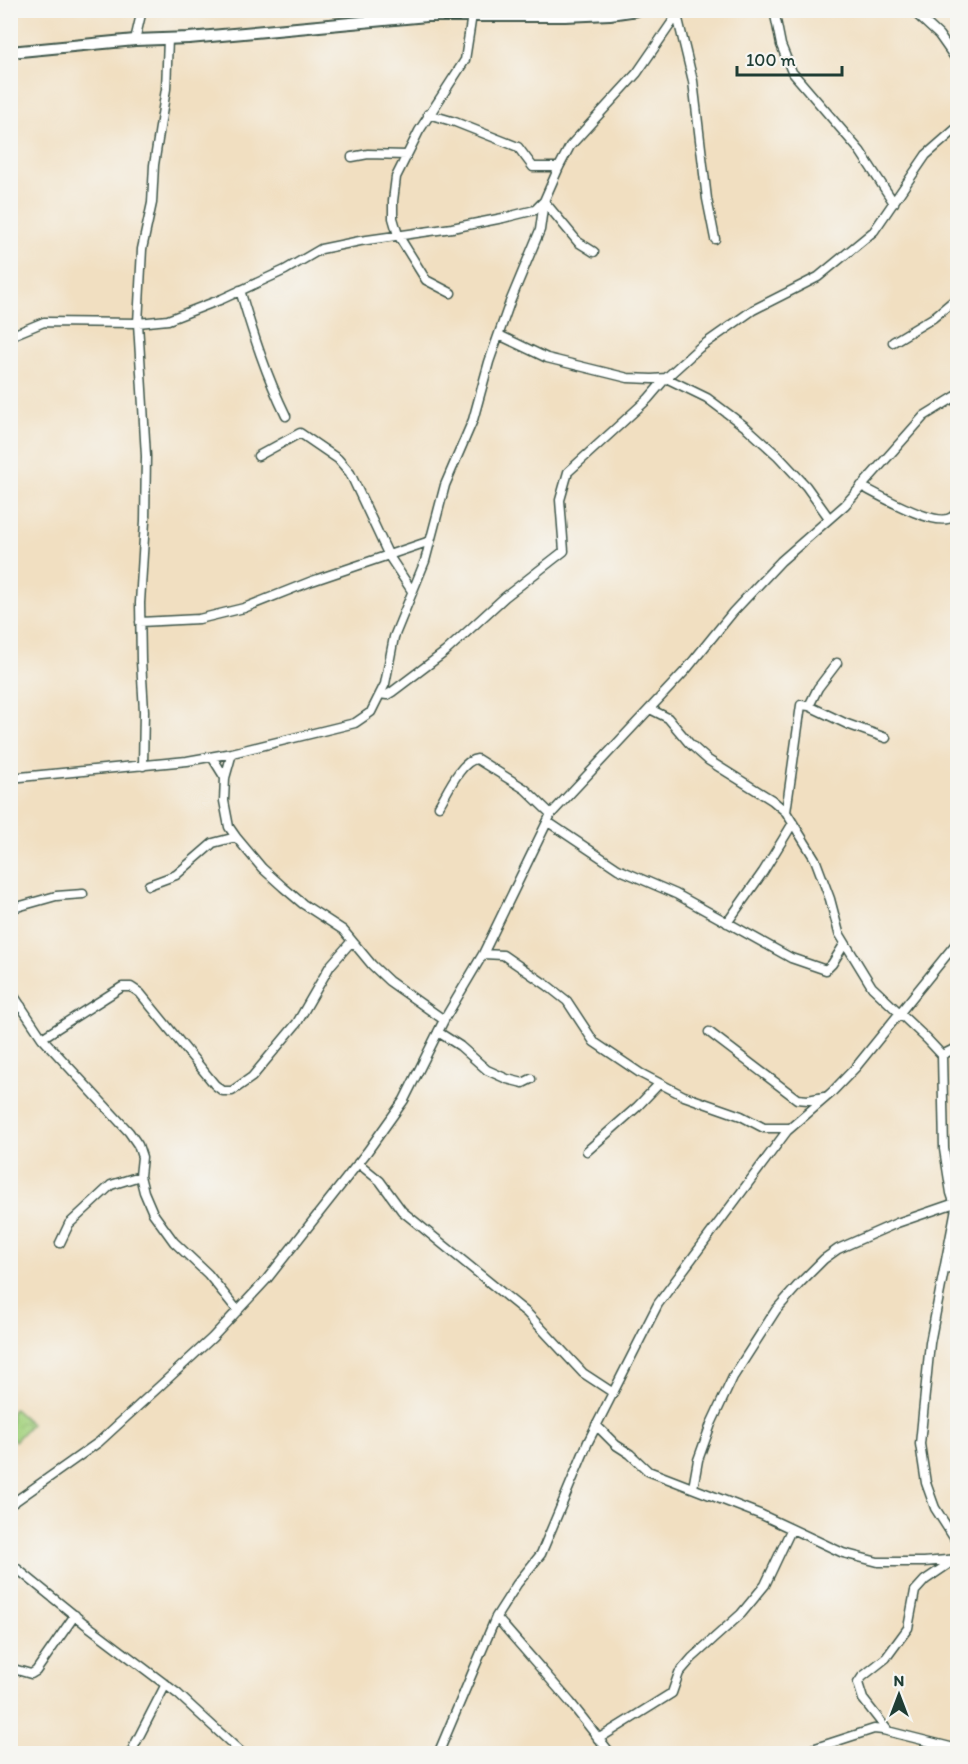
<svg xmlns="http://www.w3.org/2000/svg" width="968" height="1764" font-family="Itim,sans-serif">
<style>
.park{fill:url(#park-crowns);stroke:#62885a;stroke-width:1.5}
.lines{fill:none;stroke-linecap:round;stroke-linejoin:round}
.minor-casing{stroke:#3e5549;stroke-width:11}
.tertiary-casing{stroke:#3e5549;stroke-width:14}
.minor{stroke:#fff;stroke-width:8}
.tertiary{stroke:#fff;stroke-width:10}
</style>
<defs>
<pattern id="park-crowns" width="20" height="18" patternUnits="userSpaceOnUse" patternTransform="scale(1.5)"><rect width="20" height="18" fill="#a6d381"/><path d="M2 6a3 3 0 1 1 6 0M12 15a3 3 0 1 1 6 0" fill="none" stroke="#8eb670"/></pattern>
</defs>
<rect width="100%" height="100%" fill="#f6f6f2"/>
<filter id="ink" filterUnits="userSpaceOnUse"><feTurbulence type="fractalNoise" baseFrequency=".0167" numOctaves="2"/><feDisplacementMap in="SourceGraphic" scale="12" xChannelSelector="R" yChannelSelector="G"/><feConvolveMatrix kernelMatrix="1 2 1 2 8 2 1 2 1" color-interpolation-filters="sRGB"/></filter>
<filter id="wash" filterUnits="userSpaceOnUse"><feTurbulence type="fractalNoise" baseFrequency=".008" numOctaves="4" result="noise"/><feDisplacementMap in="SourceGraphic" scale="24" xChannelSelector="R" yChannelSelector="G"/><feGaussianBlur stdDeviation="1.35" result="paint"/><feColorMatrix in="noise" values="0 0 0 0 0 0 0 0 0 0 0 0 0 0 0 0 0 1.4 0 .05"/><feComposite in="paint" operator="in"/></filter>
<g filter="url(#wash)">
<rect width="100%" height="100%" fill="#f1dfc1"/>
<path class="park" d="M14,1409L31,1424L15,1441L10,1437L11,1413Z"/>
</g>
<g filter="url(#ink)">
<g class="lines">
<g class="minor-casing">
<path id="minor" d="M774,10L781,45L792,72L860,151L894,203
M912,10L939,35L958,62
M677,15L693,81L707,199L715,239
M135,40L142,10
M428,114L455,122L518,147L533,167H559
M352,157L368,154L406,155
M240,290C253,334 266,375 286,416
M451,293L426,280L398,235L393,218V201L396,177L419,131L465,60L472,15
M499,335L547,358L628,378L652,379L666,378L707,398L747,428L778,456L806,486L829,518
M10,336L44,322L138,323L168,320L222,299L285,270L321,249L360,241L452,228L503,218L535,210L544,201L578,242L594,252
M893,342L933,318L958,297
M258,456L300,433L338,459L350,473L389,556L412,591
M861,486C877,494 936,529 952,517C955,515 956,512 958,510
M140,622L199,619L244,608L312,581L430,541
M380,694L387,695L392,692L445,652L505,597L564,551L560,500L568,472L648,399L666,378L699,348L753,310L818,277L874,231L926,155L958,127
M809,706L818,688L837,663
M650,709L668,718L689,743L708,760L772,800L786,812L815,859L830,899L839,933L872,987L927,1039L942,1055L944,1149L951,1193L956,1208L930,1343L920,1444L926,1483L935,1508L958,1544
M232,753L225,778L224,801L229,827L236,837L262,868L283,887L303,904L343,930L372,965L389,981L444,1020
M212,757L225,778
M143,766L144,711L141,661L140,603L145,521L146,456L138,323L142,249L152,203L154,165L166,89L168,39
M10,778L187,761L232,753L355,723L371,712L385,684L394,637L425,561L445,485L473,420L489,362L510,302L540,230L544,201L559,167L570,146L637,73L677,15V10
M439,806C447,793 461,760 477,759L525,789L551,814
M786,812L801,705L809,706L847,724L886,738
M548,822L618,869L676,894L791,958L826,970L832,964L845,943
M149,885L176,875L213,843L236,837
M10,909L56,896L83,894
M727,923L763,872L793,823
M483,954L503,955L548,986L567,1001L594,1042L640,1073L684,1096L741,1116L764,1128H789
M10,990L42,1038L129,1132L138,1145L142,1157L140,1176L144,1192L153,1213L174,1242L208,1274L238,1311
M10,1012L21,1006
M438,1032L460,1046L487,1070L507,1079L523,1083L531,1079
M709,1032L797,1099L808,1100L824,1097
M42,1038L122,987H131L140,993L215,1085L223,1091H232L252,1077L297,1023L330,966L351,942
M942,1055L958,1047
M587,1151L637,1107L659,1084
M358,1163L380,1181L402,1211L527,1313L583,1373L612,1392
M60,1243L69,1224L111,1185L140,1176
M945,1265L958,1273
M596,1425L616,1445L630,1454L648,1471L762,1515L843,1553L878,1562H924L958,1559
M693,1488L698,1460L711,1424L733,1377L776,1310L800,1283L824,1259L838,1249L897,1223L955,1203
M10,1505L99,1442L212,1338L267,1279L367,1152L404,1100L444,1020L483,954L551,814L685,671L733,612L781,561L845,505L924,416L958,395
M10,1563L84,1623L178,1694L243,1754
M496,1617L570,1702L611,1754
M10,1668L31,1674L36,1671L75,1615
M888,1731L863,1699L858,1683L862,1677L886,1658L908,1628L915,1591L925,1580L956,1559
M598,1739L672,1693L679,1673L692,1658L741,1614L765,1585L791,1530
M130,1754L166,1684
M438,1754L496,1617L517,1584L541,1554L588,1442L658,1304L787,1131L831,1093L856,1067L958,941
M797,1754L874,1729L883,1730L958,1749"/>
</g>
<g class="tertiary-casing">
<path id="tertiary" d="M10,52L135,40L189,38L427,16H565L610,14L637,10"/>
</g>
<use href="#minor" class="minor"/>
<use href="#tertiary" class="tertiary"/>
</g>
</g>
<rect width="968" height="1764" fill="none" stroke="#f6f6f2" stroke-width="36"/>
<g transform="translate(899 1695)" stroke="#f6f6f2" stroke-width="4.5" paint-order="stroke">
<path d="M0-4.5L10 22L0 15L-10 22Z" fill="#1f3d34"/>
<text y="-9" font-size="16" font-weight="bold" text-anchor="middle" fill="#1f3d34">N</text>
</g>
<path d="M737 66v9h105v-9" fill="none" stroke="#1f3d34" stroke-width="3"/>
<text x="746" y="66" font-size="18" fill="#1f3d34" stroke="#f6f6f2" stroke-width="4.5" paint-order="stroke">100 m</text>
</svg>
